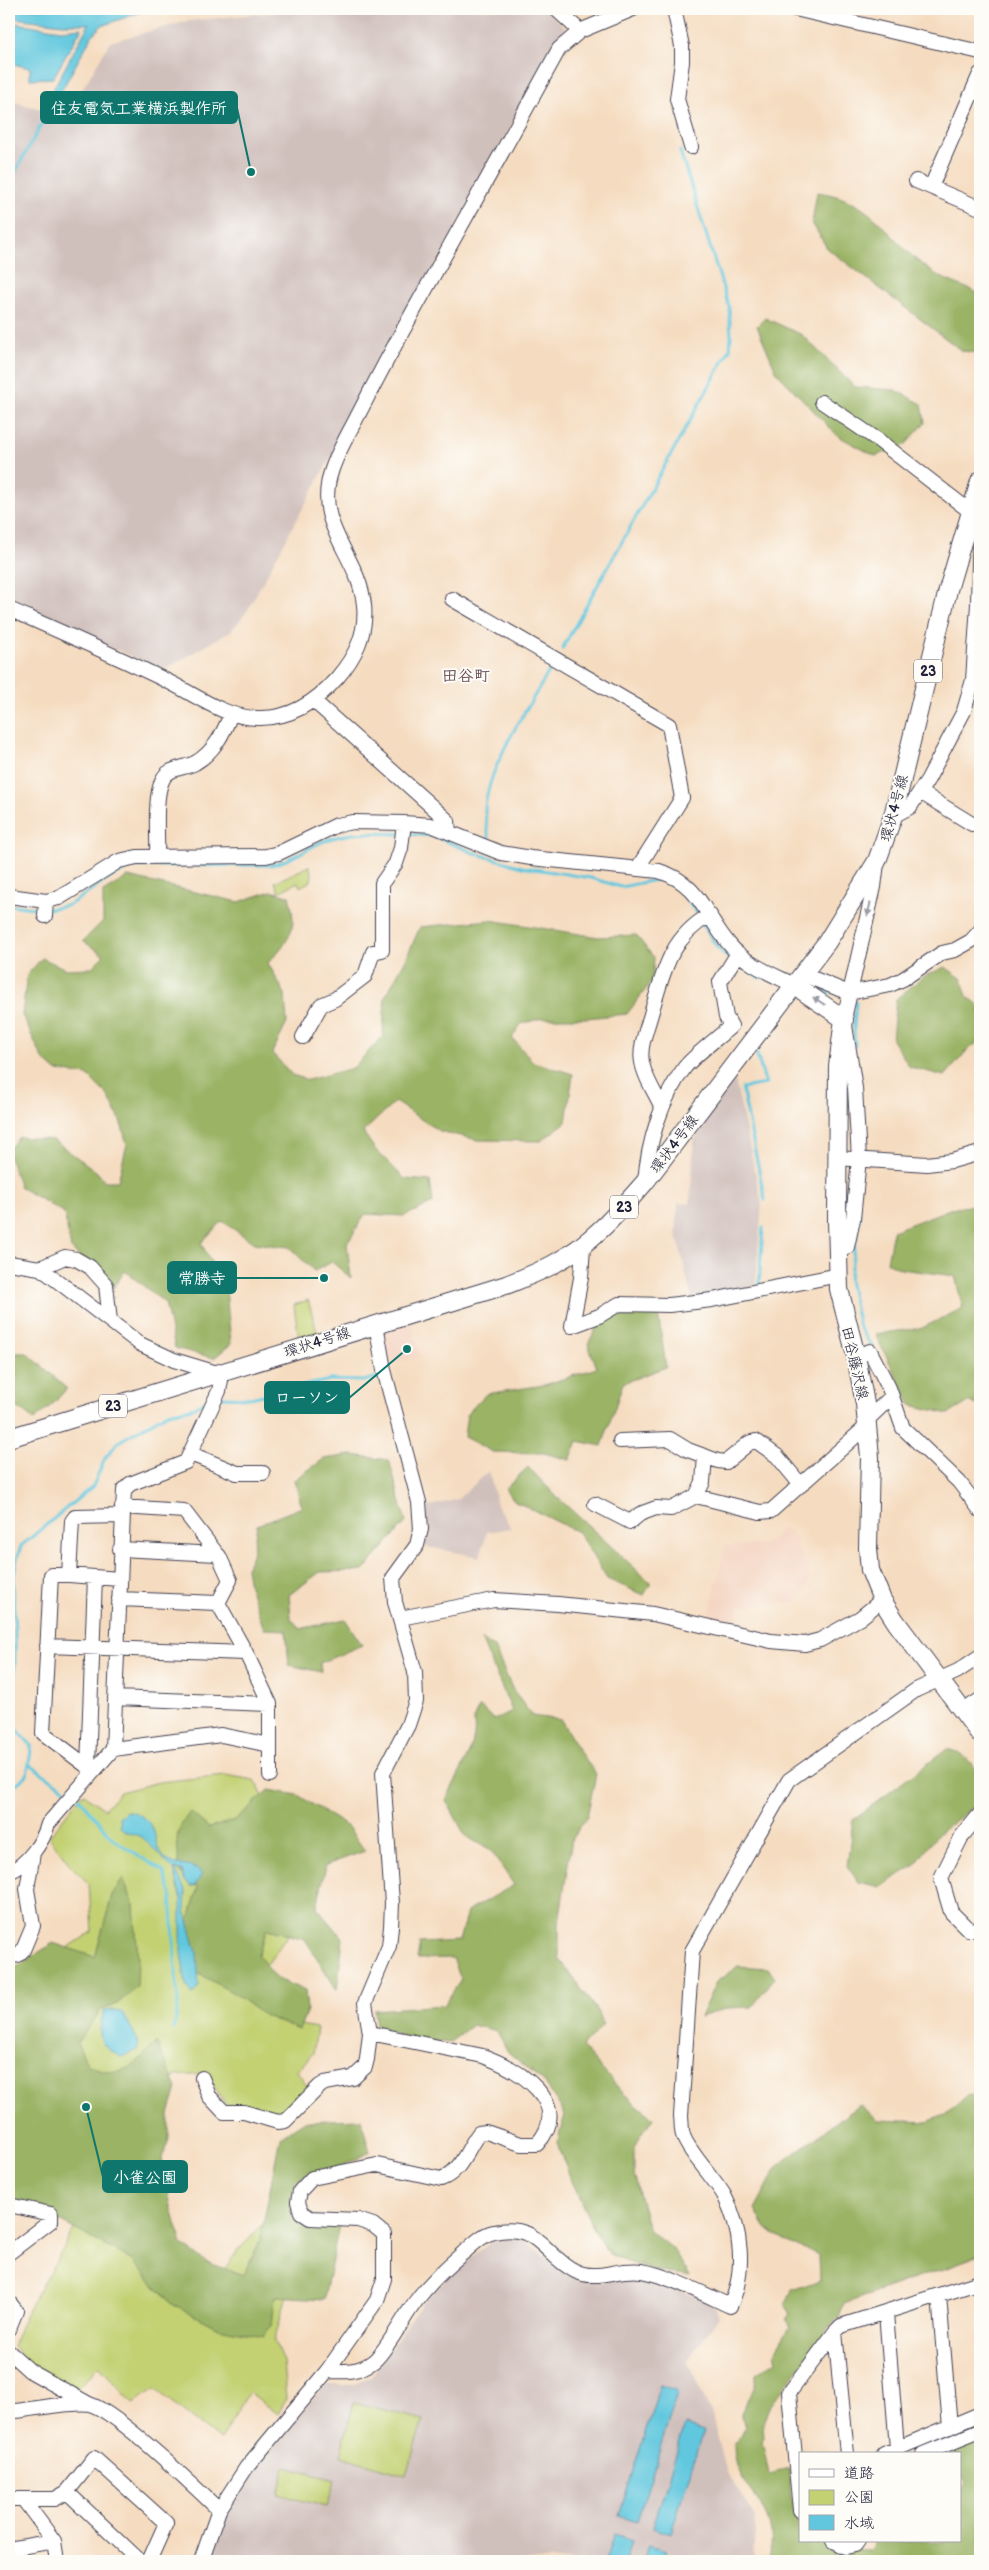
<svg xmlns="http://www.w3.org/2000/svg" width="989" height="2570" font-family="'Balsamiq Sans','Klee One',sans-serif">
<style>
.built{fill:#f4d3c0}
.industrial{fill:#d0c0bc}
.green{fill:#c3d173;stroke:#727a57}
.forest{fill:#9ab365;stroke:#5e6a50}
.water{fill:#61c7de;stroke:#42748c}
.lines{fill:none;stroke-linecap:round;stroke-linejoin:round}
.stream{stroke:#61c7de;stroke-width:3}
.minor-casing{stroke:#423e4f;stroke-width:16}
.major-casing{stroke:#423e4f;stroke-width:20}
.minor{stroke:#fff;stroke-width:14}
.major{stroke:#fff;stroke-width:18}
.oneway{fill:#9c9ca7}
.labels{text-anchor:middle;stroke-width:4;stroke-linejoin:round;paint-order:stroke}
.shield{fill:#fdfcf7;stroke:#646373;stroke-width:1}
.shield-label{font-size:14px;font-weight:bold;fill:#22223b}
.street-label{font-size:15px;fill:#22223b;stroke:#fdfcf7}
.neighbourhood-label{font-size:16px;font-weight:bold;fill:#6c505b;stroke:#fdfcf7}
.leader{fill:none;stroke:#0f766e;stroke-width:2}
.callout-dot{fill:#0f766e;stroke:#fdfcf7;stroke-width:2}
.callout{fill:#0f766e;stroke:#0f766e;stroke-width:2}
.callout-label{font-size:16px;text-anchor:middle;font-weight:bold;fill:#fff}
</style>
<rect width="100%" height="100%" fill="#fdfcf7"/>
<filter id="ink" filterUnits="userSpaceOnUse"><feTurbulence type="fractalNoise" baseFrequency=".02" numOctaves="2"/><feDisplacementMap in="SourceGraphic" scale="10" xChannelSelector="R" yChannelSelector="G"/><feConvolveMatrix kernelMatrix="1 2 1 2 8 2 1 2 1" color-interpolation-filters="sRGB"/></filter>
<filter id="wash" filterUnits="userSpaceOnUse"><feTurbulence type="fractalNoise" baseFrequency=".0096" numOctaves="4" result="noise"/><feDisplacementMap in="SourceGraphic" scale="20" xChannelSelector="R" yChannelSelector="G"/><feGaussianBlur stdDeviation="1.12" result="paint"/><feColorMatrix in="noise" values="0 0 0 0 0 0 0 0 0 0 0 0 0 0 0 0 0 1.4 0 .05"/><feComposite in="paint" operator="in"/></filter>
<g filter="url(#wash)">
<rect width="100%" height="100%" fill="#f5dcc0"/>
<path class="built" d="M412,1323L420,1356L389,1365L383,1331Z
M781,1528L795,1536L797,1548L808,1566L810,1579L802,1596L795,1602L740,1606L734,1629L711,1623L708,1620L725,1545H759L769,1541Z"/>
<path class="industrial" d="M305,9H545L565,27L247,611L231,631L167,668H159L9,604V101L67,115L110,42L188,21Z
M735,1080L762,1204L755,1288L692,1299L676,1232L678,1203L690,1204L694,1140L702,1130L699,1126Z
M489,1471L497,1506L511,1528L487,1532L480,1557L422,1546L424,1508L458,1499Z
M507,2238L523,2241L536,2249L561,2271L576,2278L623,2275L652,2279L714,2303L719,2317L687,2361L711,2412L727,2473L756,2516L753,2561H210L226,2517L252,2472L324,2385H352L371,2377L424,2300L455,2270L491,2242Z"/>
<path class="green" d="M309,866L312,874L311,881L300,887L298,882L279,892L275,882Z
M308,1300L318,1334L299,1340L294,1305Z
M225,1775L254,1780L285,1834L290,1932L261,1973L278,2021L317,2028L313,2053L297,2071L309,2088L283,2116L256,2108L227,2106L206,2074L175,2076L149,2142L140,2217L221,2274L236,2253L264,2223L273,2175L306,2145L290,2183L287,2212L299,2253L274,2341L283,2361L286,2400L278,2414L249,2392L220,2440L155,2389L133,2403L99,2366L77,2389L33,2367L13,2347C25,2304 55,2267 75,2227L44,1963L92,1932L89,1884L71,1866L49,1837L83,1793L104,1809L120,1792L159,1782Z
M354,2402L423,2420L406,2475L340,2456Z
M285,2467L335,2480L327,2507L278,2494Z"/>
<path class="forest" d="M817,192C874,199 887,239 928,269C942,280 964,286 980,294V353L962,351L827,248L812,223Z
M765,318L802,335L855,387L895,390L922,404L925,423L904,446L875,456L838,436L777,373L757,326Z
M128,877L239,902L271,891L289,896C298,931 291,937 268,963L285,994L287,1023L272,1053L292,1075L308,1080L353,1068L383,1036L385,997L405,961L420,927L490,920L598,937L636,935L654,958L652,981L627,1014L586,1018H542L521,1024L512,1038L533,1062L573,1074L566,1122L541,1141L478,1140L439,1131L395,1102L363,1132L374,1148L405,1179L430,1181L433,1203L404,1216L365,1214L347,1244L351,1278L332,1262L314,1271L289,1247L254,1243L222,1221L201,1243L226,1290L231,1344L214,1358L175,1348L165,1303L125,1271L113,1288L71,1249L64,1213L20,1187L9,1157V1149L19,1137L53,1140L96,1171L105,1181H118L127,1144L120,1120L108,1096L87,1075L56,1071L43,1059L22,1015L27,975L42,958L66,969L91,968L104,955L83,941L103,921V892Z
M945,967L961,978L967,996L980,1006V1040L965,1053L945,1076L910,1067L892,1040L896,999L923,977Z
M980,1204V1406L969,1402L949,1414L911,1405L875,1334L922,1328L963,1308L955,1276L901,1269L887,1262L893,1231L950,1209Z
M628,1314H658L666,1367L623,1383L602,1446L578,1441L570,1460L544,1453L493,1452L464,1437L467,1414L486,1394L544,1385L597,1368L588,1344L601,1319Z
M9,1353H27L67,1388L55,1402L34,1420L9,1401Z
M352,1455L389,1460L406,1522L363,1571L320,1572L289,1595L291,1618L300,1629L345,1619L362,1645L320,1663L321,1672L289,1665L286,1630L264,1629L249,1586L246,1568L252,1555L257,1525L302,1507L294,1480L324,1459Z
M528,1467L556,1496L651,1583L644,1595L607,1579L578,1532L515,1501L505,1489Z
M481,1639L494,1648L513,1690L532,1716L561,1720L579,1751L596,1774L587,1817L572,1838L559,1922V1958L597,2011L603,2025L582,2047L624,2094L653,2118L634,2147V2174L649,2230L672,2248L690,2276C674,2277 619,2262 607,2252C600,2246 558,2153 558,2144C558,2135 563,2124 565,2114L544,2082L508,2052L497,2031L472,2025L449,2043L409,2038L376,2026L374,2010L444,2005L461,1980L453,1958L417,1959L420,1943L459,1941L467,1912L514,1885L490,1849L466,1837L446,1800C455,1780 470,1758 474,1736C476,1722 470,1720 480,1707L494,1720L512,1711Z
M947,1749C975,1756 980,1775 980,1802L938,1834L915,1865L880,1887L859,1882L847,1866L853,1820Z
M269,1790L298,1795L348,1827L365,1851L326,1865L317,1907L343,1938L337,1990L305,1939L267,1929L258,1955L276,1978L305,1991L307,2010L299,2030L263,2015L235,1994L194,1971L186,1931L198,1887L177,1870C182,1840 168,1841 190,1812L209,1828L235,1820Z
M123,1878L134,1905L138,1960L137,1987L117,2004L101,2010L77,2043L88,2065C124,2080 132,2067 156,2043L177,2088L169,2114V2139L162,2158L170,2202L182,2245L206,2262L243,2275L260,2241L280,2137L305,2121L361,2119L370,2152C358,2158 346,2165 334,2169C303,2180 293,2169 291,2209L300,2217L339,2225L324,2299L275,2296L272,2325L263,2336L218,2328L172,2304L131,2259L27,2204L9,2200V1972L53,1943L95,1957L112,1895Z
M738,1966L768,1968L775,1977L752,2007L728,2008L700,2017L716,1982Z
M969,2094L980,2097V2255L844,2304L839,2316L771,2405L763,2424L764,2437L762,2441L769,2474L789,2469L791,2498L800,2531V2541H820L835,2549L871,2550L874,2541H960V2495L966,2482L960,2474V2454H954L957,2447L980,2437V2561H769C783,2501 733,2494 734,2445L741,2436L745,2426L740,2418C743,2403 758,2390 756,2374L776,2360L774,2353L790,2327L786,2320L790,2313L786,2303L792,2290L820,2280L819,2255L789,2243L765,2227L755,2209L778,2166L860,2105L878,2120L927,2122L945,2115Z"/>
<path class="water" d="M9,9H150L101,26L92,36L60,93L52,91L89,24H63L13,18L9,17Z
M9,22L61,30L82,28L53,78L30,79V68L9,63Z
M127,1811C133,1811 136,1813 141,1816C161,1830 151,1840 162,1855C174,1870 191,1861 202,1874L195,1886H191L184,1880L182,1870L175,1869L186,1892L185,1910L197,1953L199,1986L192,1995L186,1986L181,1953V1898L174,1870L142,1837L124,1831L120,1827L119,1817Z
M112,2010L122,2011L137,2039L138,2050L121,2057C97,2045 97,2036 104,2011Z
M660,2385L678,2391L637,2522L619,2516Z
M685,2425L703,2431L671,2533L653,2527Z
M614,2534L632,2540L626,2561H605Z
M649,2545L667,2550L663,2561H643Z"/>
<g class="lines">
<path class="stream" d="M9,183L61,89
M562,649L730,349L731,335L729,307L680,151
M406,834L434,836L474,853L522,867L591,878L621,887L660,879L673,884
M489,840C488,830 485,819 485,809C488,763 531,704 554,663
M678,887L699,916
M9,905L43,909
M49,909L69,905L113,876L134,866L271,865C292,861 307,847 327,840C350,831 375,833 400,834
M703,924L716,946L729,959
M736,964L761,978
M812,985L830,993
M852,1001L856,1002L854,1028L855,1046
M756,1052L766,1084L742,1088L765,1200
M860,1214L849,1280L859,1327L872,1347
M759,1286L763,1227
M221,1397L250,1398L330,1380L363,1381L379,1377
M30,1765L70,1792
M79,1798L114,1840L163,1871L171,1894L178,2004L174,2029
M9,1799L15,1785L27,1775L31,1751V1745L12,1724C13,1699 15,1674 15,1650C16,1614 8,1580 21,1546L93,1486L105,1458L118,1442L168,1413L192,1408L210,1399"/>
</g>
</g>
<g filter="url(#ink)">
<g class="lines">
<g class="minor-casing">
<path id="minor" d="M556,9L580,31
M674,9L682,46V62L677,99L691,147
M795,9L980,52
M916,181L980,208
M931,187L980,74
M822,402L878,440L980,519L978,604L973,680L964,711L928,779L910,807L893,816
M452,599L669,725L682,798L637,869
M9,609C61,632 114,655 165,680C195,694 224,718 258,718C291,719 316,702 337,678C355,657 367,634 364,605C359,554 312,526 332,469C338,452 347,436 355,421C374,384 393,348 413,312C462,224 511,137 559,49L580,31L633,9
M314,701L448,821L449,832
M920,792L972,824
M157,855C158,835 154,799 162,781C167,767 184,769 195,763C214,752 223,734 231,714
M9,896L46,901L59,898L119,861L137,857L266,856L279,853L337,825L353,822L404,823L431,825L501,853L531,858L659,871C701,884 704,915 729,944C745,964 772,974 794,985
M45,916L46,901
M802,974L849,993L890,985L903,979L942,953L955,950L971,941L980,931
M303,1037L321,1005L335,999L365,976L373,952L382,950V883L396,863L401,848L404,823
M662,1108C656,1094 644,1077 642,1062C639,1047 647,1029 651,1014C663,973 670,937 710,915
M837,1158L927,1164L952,1161L980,1153
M645,1182C648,1143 661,1099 685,1067C696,1054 718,1038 731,1026L726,1017L720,982L738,953
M838,1247H847L853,1219L859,1159L855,1088L844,1019L874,887L877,863
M9,1263L40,1268L47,1273L140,1344L174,1360L217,1373L221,1380L219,1391L186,1462L130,1484L124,1490L113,1749
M40,1268L65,1257L76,1259L90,1267L106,1285L110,1321
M572,1326L599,1316L619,1304L669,1305L712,1300L839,1275
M572,1326L581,1278L583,1246
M856,1356L870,1351L889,1388L903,1428L959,1482L980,1510
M866,1421L891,1397
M620,1441L670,1439L688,1450L718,1461L726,1462L749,1443L756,1441L777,1456L801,1485
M191,1454L237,1473H263
M696,1496L703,1482L705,1456
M595,1504L630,1522L640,1514L656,1508L671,1509L696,1496L760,1512L771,1511L867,1426
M122,1507L184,1511L217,1554
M69,1575L119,1579
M119,1599L218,1603
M400,1618L494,1600L558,1604L653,1614L771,1641L805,1644L820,1640L860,1618L882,1600
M47,1646L246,1653
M115,1698L270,1704
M963,1711L980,1700
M270,1745V1775
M88,1767L95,1577
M91,1774L88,1767L43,1733L51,1575H69L72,1521L75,1517L121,1516
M980,1814L962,1836L941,1878L951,1912L969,1930L980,1929
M9,1872C27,1865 43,1842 48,1824L113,1749L221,1735L270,1745V1704L246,1653L218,1603L230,1580L219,1556L217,1554L120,1549
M9,1957L18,1955L23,1950L33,1926L27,1889L33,1853
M202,2078L209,2096L224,2112H244L278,2122L285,2121L320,2086L325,2083L353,2078L365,2067L367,2059L370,2033L365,2003L389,1946L391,1927L392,1903L383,1773L408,1725L416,1701L415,1672L395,1602L393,1578L417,1545L421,1529L419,1502L384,1370L376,1324
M9,2205L51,2214V2221L9,2253
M939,2296L950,2427
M9,2302L16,2311L9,2328
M886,2313L897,2448
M835,2332L847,2454
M9,2352L30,2371L89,2404
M327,2371C344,2372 360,2372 374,2361C385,2352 402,2321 411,2308C425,2287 444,2269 463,2253C472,2246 482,2234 494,2232C539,2222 543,2255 575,2271C597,2282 618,2267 642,2271C669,2276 704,2294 730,2306C746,2272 742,2229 724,2195C715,2179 687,2150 683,2135C681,2129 682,2122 681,2116L692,1951L789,1780L916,1690L958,1671L980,1656
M9,2412C26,2410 75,2401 89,2404C115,2410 197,2489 219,2510
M884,2454L980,2414
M923,2454L980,2431
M67,2492L140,2561
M9,2499H55L67,2492L94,2458L166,2523L149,2561
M23,2499L54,2541L57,2561
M800,2510L789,2393L835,2332L841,2326L980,2282
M834,2541L846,2547L855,2545L858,2541
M9,2549L54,2541
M201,2561L219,2510L246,2468L327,2371L377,2300L384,2279V2234L373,2225L358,2220L310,2218L301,2212L298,2202L300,2191L312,2178L377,2165L441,2179C462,2171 466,2150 479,2133L486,2132L521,2144H537C575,2103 518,2069 483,2056L370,2033"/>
</g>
<g class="major-casing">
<path id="major" d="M794,985L844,1019L838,1066L837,1221L839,1289L856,1356L865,1404L870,1457L868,1548L870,1570L882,1600L896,1622L980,1734
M9,1438L506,1285C521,1279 537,1273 552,1265C590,1245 617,1214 645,1182L827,942L877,861L893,816L948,590L980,481"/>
</g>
<use href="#minor" class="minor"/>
<use href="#major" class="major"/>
</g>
<defs><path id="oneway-solid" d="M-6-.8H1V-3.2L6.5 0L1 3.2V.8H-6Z" transform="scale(1.25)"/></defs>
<g class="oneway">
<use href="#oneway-solid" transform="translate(869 909) rotate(103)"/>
<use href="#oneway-solid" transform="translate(819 1001) rotate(-148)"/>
</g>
</g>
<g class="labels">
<g class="shield">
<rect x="914" y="659.5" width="28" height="23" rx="4"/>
<rect x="610" y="1195.5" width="28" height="23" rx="4"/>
<rect x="99" y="1394.5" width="28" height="23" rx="4"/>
</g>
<g class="shield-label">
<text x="928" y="676">23</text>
<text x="624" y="1212">23</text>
<text x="113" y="1411">23</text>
</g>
<g class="street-label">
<text transform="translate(894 808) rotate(-75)" y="5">環状4号線</text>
<text transform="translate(674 1144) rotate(-53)" y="5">環状4号線</text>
<text transform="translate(317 1342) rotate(-18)" y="5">環状4号線</text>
<text transform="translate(855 1363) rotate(77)" y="5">田谷藤沢線</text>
</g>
<g class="neighbourhood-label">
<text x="466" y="681">田谷町</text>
</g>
</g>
<path class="leader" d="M251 172L237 108M324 1278L236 1278M407 1349L349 1398M86 2107L103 2177"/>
<g class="callout-dot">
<circle cx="251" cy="172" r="5"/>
<circle cx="324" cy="1278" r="5"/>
<circle cx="407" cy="1349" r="5"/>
<circle cx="86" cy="2107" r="5"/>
</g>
<g class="callout">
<rect x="41" y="92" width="196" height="31" rx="5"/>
<rect x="168" y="1262" width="68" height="31" rx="5"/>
<rect x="265" y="1382" width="84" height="31" rx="5"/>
<rect x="103" y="2161" width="84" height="31" rx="5"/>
</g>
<g class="callout-label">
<text x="139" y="114">住友電気工業横浜製作所</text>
<text x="202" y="1284">常勝寺</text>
<text x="307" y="1403">ローソン</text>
<text x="145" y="2183">小雀公園</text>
</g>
<rect width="989" height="2570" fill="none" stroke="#fdfcf7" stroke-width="30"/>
<rect x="799" y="2452" width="162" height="90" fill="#fdfcf7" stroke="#a5a5ac"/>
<rect x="809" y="2469" width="25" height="8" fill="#ffffff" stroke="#a5a5ac"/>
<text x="844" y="2478" font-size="15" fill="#22223b">道路</text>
<rect x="809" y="2490" width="25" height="15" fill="#c3d173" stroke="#a5a5ac"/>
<text x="844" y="2502" font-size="15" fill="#22223b">公園</text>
<rect x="809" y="2515" width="25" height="15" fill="#61c7de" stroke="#a5a5ac"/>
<text x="844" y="2528" font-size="15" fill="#22223b">水域</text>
</svg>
